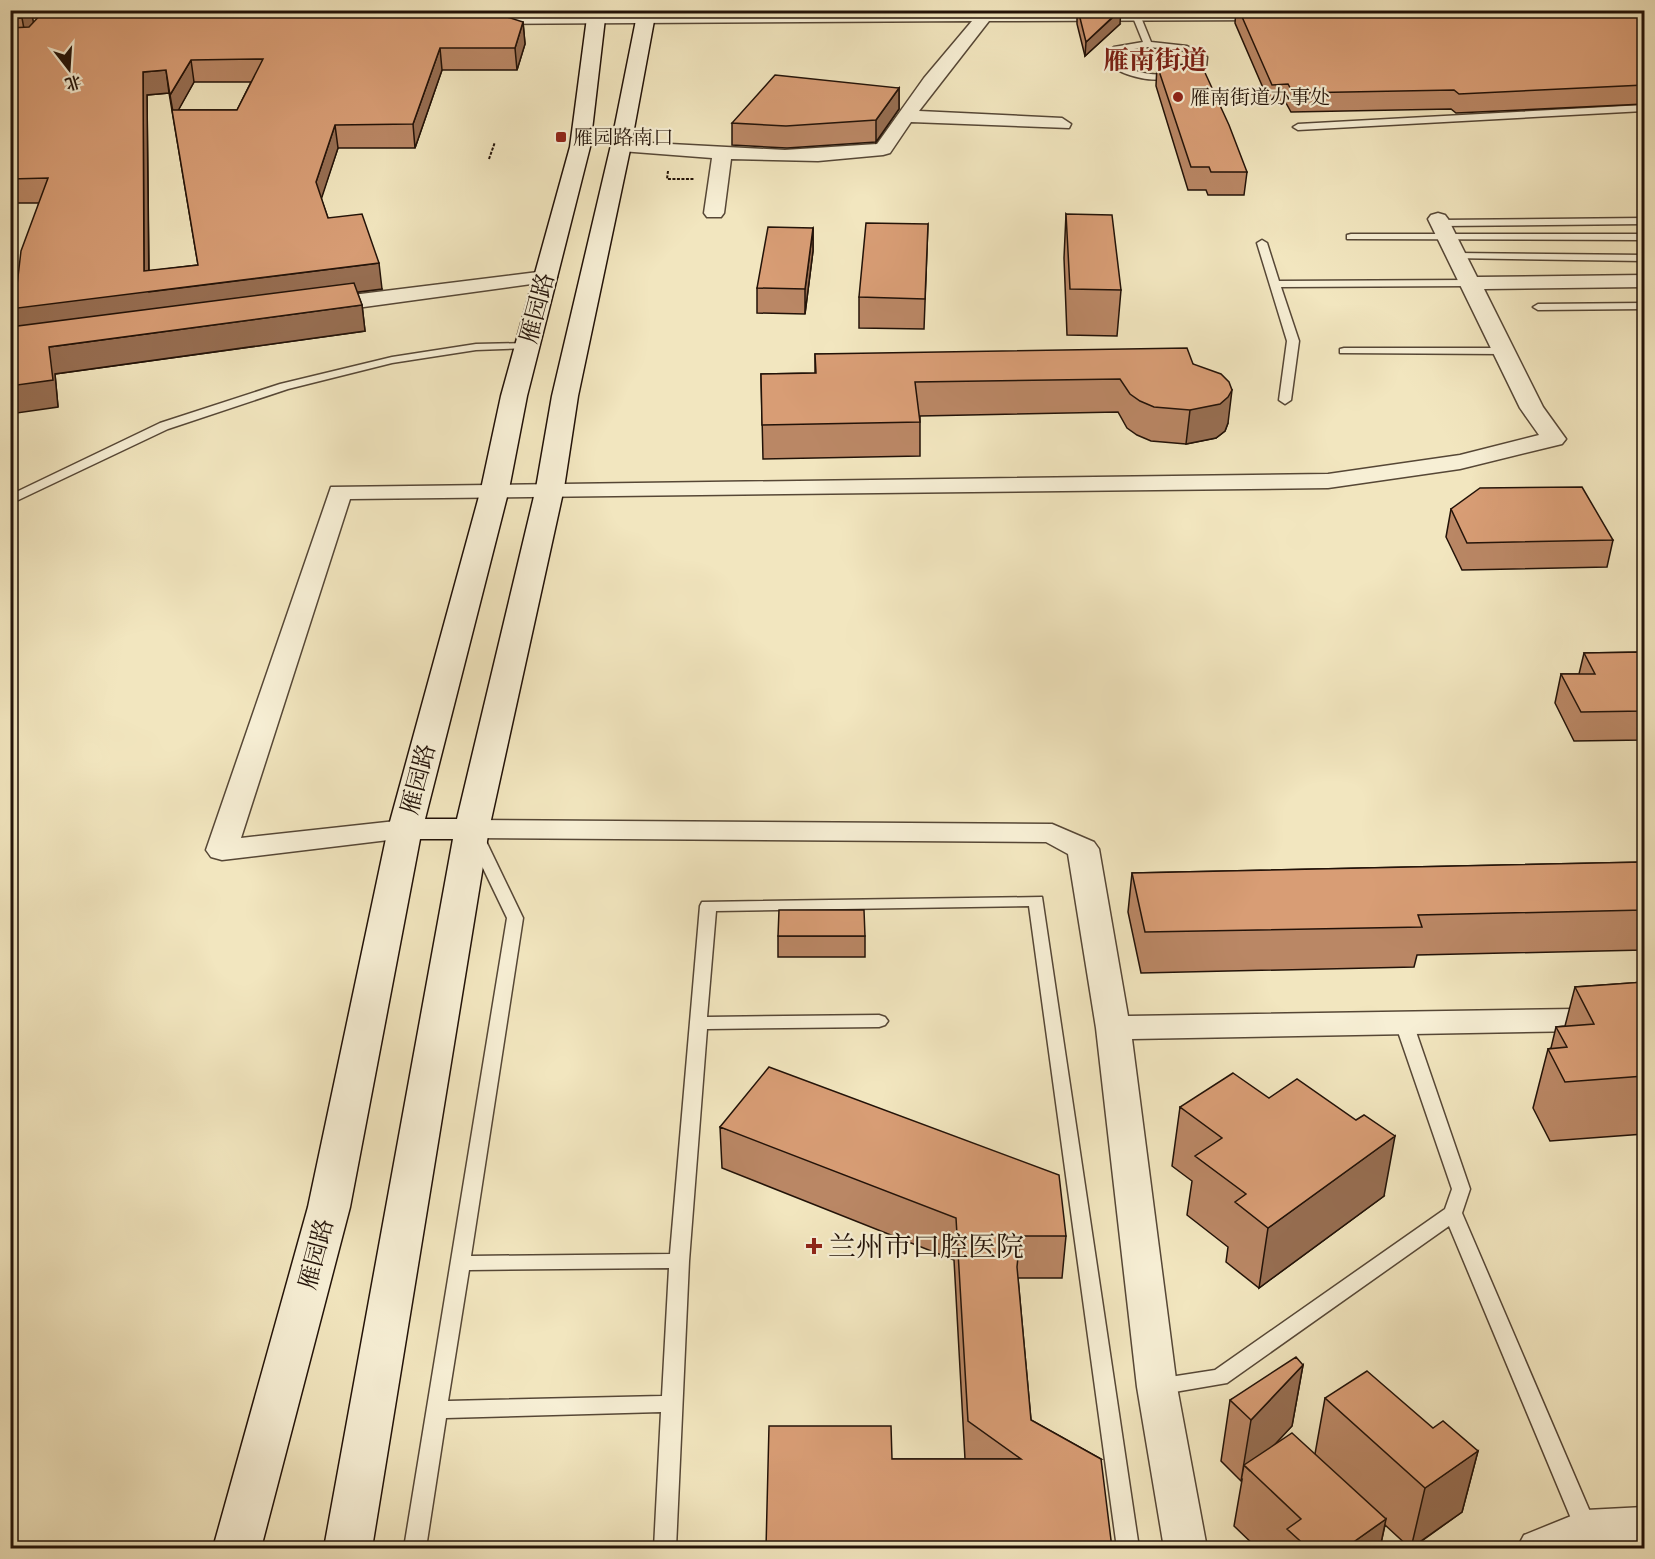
<svg xmlns="http://www.w3.org/2000/svg" width="1655" height="1559" font-family="'IM FELL DW Pica','Noto Serif SC',serif">
<style>
.lines{fill:none;stroke-linecap:round;stroke-linejoin:round}
.lane-casing{stroke:#564736;stroke-width:3}
.street-casing{stroke:#564736;stroke-width:3}
.secondary-casing{stroke:#221208;stroke-width:3}
.path{stroke:#221208;stroke-width:2;stroke-dasharray:3 1.5;stroke-linecap:butt}
.lane{fill:#f7efd5;fill-rule:evenodd}
.street{fill:#f7efd5;fill-rule:evenodd}
.secondary{fill:#f7efd5;fill-rule:evenodd}
.wall{fill:#ba8765;stroke:#221208;stroke-width:1.5;fill-rule:evenodd}
.shaded-wall{fill:#976e52;stroke:#221208;stroke-width:1.5}
.building{fill:#d89d75;stroke:#221208;stroke-width:1.5;fill-rule:evenodd}
.poi-dot{fill:#8f2418;stroke:#f7efd5;stroke-width:2}
.labels{text-anchor:middle;stroke-width:4.5;stroke-linejoin:round;paint-order:stroke}
.far-poi-label{font-size:20px;fill:#221208;stroke:#f7efd5;text-anchor:start}
.street-label{font-size:24px;fill:#221208;stroke:#f7efd5}
.far-district-label{font-size:26px;font-weight:bold;fill:#7a1f14;stroke:#f7efd5}
.near-poi-label{font-size:28px;fill:#221208;stroke:#f7efd5;text-anchor:start}
</style>
<rect width="100%" height="100%" fill="#f2e6bf"/>
<filter id="stains"><feTurbulence type="fractalNoise" baseFrequency=".00333" numOctaves="4"/><feColorMatrix values="0 0 0 0 .2 0 0 0 0 .09 0 0 0 0 .02 0 0 0 .5 -.17"/></filter>
<radialGradient id="worn" r=".72"><stop offset=".6" stop-color="#630" stop-opacity="0"/><stop offset="1" stop-color="#630" stop-opacity=".3"/></radialGradient>
<g class="lines">
<g class="lane-casing">
<path id="lane" d="M1130,10H1138L1151,42L1187,46L1207,57L1206,67C1175,85 1135,84 1106,63V54L1114,47L1143,42ZM1148,47L1182,50L1199,60V64C1173,79 1138,78 1113,60L1114,55L1120,51Z
M1644,105V111L1298,130L1293,127L1298,124Z
M1644,218V224L1440,226L1435,223L1440,220Z
M1351,234H1644V240L1347,239V235Z
M1262,240L1267,243L1279,281L1469,280L1474,283L1469,286L1281,287L1299,341L1291,400L1285,404L1279,400L1287,341L1257,243Z
M1455,253L1644,255V261L1451,258V254Z
M1644,303V309L1538,310L1533,307L1538,304Z
M528,343L532,344V348L476,350L392,363L288,389L168,429L10,504V495L160,423L280,384L392,357L476,344Z
M1344,348H1503L1509,351L1503,354L1340,353V349Z
M477,834L485,839L523,918L471,1256L670,1254L700,906L702,902L1042,897L1139,1548H1117L1029,906L716,911L707,1017L879,1015L885,1017L888,1021L885,1025L879,1027L707,1029L689,1261L676,1548H654L661,1412L446,1418L426,1548H404L507,918L469,839ZM669,1268L662,1396L448,1401L469,1270Z
M1404,1017L1410,1019L1413,1023L1470,1189L1462,1213L1597,1528L1594,1534L1586,1537L1578,1534L1575,1528L1449,1226L1227,1383L1157,1395L1150,1393L1147,1387L1150,1381L1157,1379L1215,1370L1445,1209L1452,1189L1395,1023L1398,1019Z"/>
</g>
<g class="street-casing">
<path id="street" d="M1278,10L1284,15L1276,20L989,21L919,111L1062,118L1071,124L1069,128L911,122L890,153L883,155L818,161L731,159L724,213L721,217H707L704,213L712,158L621,151L614,149L612,145L614,141L785,150L877,144L924,78L972,21L469,24L461,19L469,14Z
M1438,213L1445,215L1448,219L1477,277L1644,275V287L1484,289L1543,407L1566,439L1562,444L1460,469L1328,488L350,499L241,838L405,820L416,822L420,829L416,836L405,838L222,860L211,857L206,850L331,487L1328,474L1460,455L1539,435L1520,408L1428,219L1431,215Z
M546,271L553,273L557,277L553,281L320,313L312,311L309,306L312,301L320,299Z
M472,820L1052,824L1094,842L1099,849L1128,1016L1644,1008V1030L1132,1039L1177,1387L1207,1548H1164L1137,1387L1096,1028L1068,854L1046,842L472,838L461,836L457,829L461,822Z
M1644,1507V1543L1584,1548H1517L1524,1535L1586,1510Z"/>
</g>
<g class="secondary-casing">
<path id="secondary" d="M10,10H95L96,12L87,17H10Z
M157,10H348L339,15L165,17L159,16Z
M588,10H606L590,147L527,396L509,489L425,819H457L536,488L552,396L611,145L638,10H656L631,145L578,396L564,488L489,829L372,1548H324L453,839H420L350,1207L261,1548H213L308,1207L388,829L481,489L501,396L570,147Z"/>
</g>
<path class="path" d="M489,159L495,142
M668,171L667,179H694"/>
<use href="#lane" class="lane"/>
<use href="#street" class="street"/>
<use href="#secondary" class="secondary"/>
</g>
<path class="wall" d="M10,10H31L33,23L523,22L525,44L517,70H442L415,148H338L321,198L328,218L382,289L357,292L362,305L365,331L55,374L58,407L17,285L39,203H10ZM194,82H251L237,110H178ZM169,93L198,265L149,271L147,95Z
M1077,10L1120,24L1085,56L1077,24Z
M1236,10H1644V104L1456,113L1451,109L1291,112L1286,103L1270,104L1235,23Z
M1157,65L1247,172L1244,195H1208L1206,190H1188L1156,86Z
M899,88V109L876,142L787,148L732,145V123Z
M1066,214L1121,290L1117,336L1067,335L1064,258Z
M928,224L924,329L859,328V297Z
M813,228V251L805,314L757,313V288Z
M815,354L1193,364L1228,423L1225,431L1216,438L1186,444L1151,441L1137,435L1127,428L1118,412L920,416V456L763,459L761,374L815,373Z
M1451,509L1613,540L1607,567L1462,570L1446,537Z
M1644,652V740L1574,741L1555,703L1561,674H1579L1584,653Z
M1644,862V950L1417,955L1414,967L1141,973L1128,912L1132,873Z
M778,936H865V957H778Z
M1644,982V1134L1550,1141L1533,1108L1548,1049L1551,1048L1556,1027L1565,1026L1575,987Z
M1180,1107L1384,1196L1259,1288L1226,1262L1228,1247L1187,1215L1192,1181L1172,1166Z
M720,1127L1066,1236L1062,1278H1018L1031,1420L1101,1459H892H965L954,1260L722,1168Z
M1303,1365L1292,1426L1275,1444L1315,1454L1325,1398L1433,1428L1478,1451L1462,1512L1412,1548H1410L1385,1525L1380,1548H1257L1234,1526L1242,1480L1241,1481L1221,1461L1230,1400Z"/>
<path class="shaded-wall" d="M29,10H31L35,30L26,40L22,18Z
M1121,10L1120,24L1085,56L1086,42Z
M523,22L525,44L517,70L515,48Z
M440,48L442,70L415,148L413,124Z
M191,60L194,82L174,118L170,95Z
M166,70L169,93L147,95L149,292L379,263L382,289L10,336V309L144,271L143,72Z
M899,88V109L876,142V120Z
M335,125L338,148L319,206L316,182Z
M813,228V251L805,314V289Z
M362,305L365,331L55,374L58,407L10,414V386L49,347Z
M1232,390L1228,423L1225,431L1216,438L1186,444L1190,410Z
M1395,1136L1384,1196L1259,1288L1268,1228Z
M1303,1365L1292,1426L1250,1471L1244,1465L1241,1481L1251,1420Z
M1478,1451L1462,1512L1411,1548L1425,1488Z
M1386,1519L1380,1548H1345Z"/>
<path class="building" d="M10,10H29L22,18L10,19Z
M45,10L218,11V10H485L523,22L515,48H440L413,124L335,125L316,182L328,218L362,214L379,263L10,309V286L17,285L21,251L48,178L10,179V28L29,27ZM263,59L237,110H172L198,265L144,271L143,72L166,70L170,95L191,60Z
M1078,10H1120L1086,42Z
M1239,10H1644V85L1459,94L1454,90L1293,93L1288,84L1272,85Z
M1201,64L1229,125L1247,172H1211L1209,167H1191L1157,65Z
M775,75L899,88L876,120L786,126L732,123Z
M1066,214L1112,215L1121,290L1070,289Z
M866,223L928,224L925,299L859,297Z
M768,227L813,228L805,289L757,288Z
M354,283L362,305L49,347L53,380L10,386V327Z
M1187,348L1193,364L1221,374L1229,382L1232,390L1228,397L1220,404L1190,410L1154,407L1140,401L1130,394L1120,379L915,382L920,422L762,425L761,374L816,373L815,354Z
M1582,487L1613,540L1467,543L1451,509L1480,488Z
M1644,652V711L1581,712L1561,674H1595L1584,653Z
M1644,862V910L1418,915L1422,927L1145,932L1132,873Z
M779,910H864L865,936H778Z
M1644,982V1076L1565,1082L1548,1049L1567,1047L1556,1027L1594,1024L1575,987Z
M769,1067L1059,1175L1066,1236H1020L1017,1267L1031,1420L1101,1459L1112,1548H766L769,1426H891L892,1459H1021L968,1421L956,1218L720,1127Z
M1233,1073L1269,1098L1297,1079L1356,1120L1364,1115L1395,1136L1268,1228L1235,1202L1246,1194L1195,1156L1222,1138L1180,1107Z
M1296,1357L1303,1365L1251,1420L1230,1400Z
M1367,1371L1433,1428L1443,1421L1478,1451L1425,1488L1325,1398Z
M1292,1433L1386,1519L1345,1548H1308L1287,1529L1301,1519L1244,1465Z"/>
<g class="poi-dot">
<circle cx="1178" cy="97" r="6"/>
<rect x="555" y="131" width="12" height="12" rx="3"/>
<path d="M811 1237h6v6h6v6h-6v6h-6v-6h-6v-6h6z"/>
</g>
<g class="labels">
<g class="far-poi-label">
<text x="1190" y="104">雁南街道办事处</text>
<text x="573" y="144">雁园路南口</text>
</g>
<g class="street-label">
<text transform="translate(537 308) rotate(-75)" y="8">雁园路</text>
<text transform="translate(418 779) rotate(-75)" y="8">雁园路</text>
<text transform="translate(316 1254) rotate(-75)" y="8">雁园路</text>
</g>
<g class="far-district-label">
<text x="1155" y="69">雁南街道</text>
</g>
<g class="near-poi-label">
<text x="828" y="1256">兰州市口腔医院</text>
</g>
</g>
<rect width="1655" height="1559" fill="none" stroke="#f2e6bf" stroke-width="36"/>
<rect x="12" y="12" width="1631" height="1535" fill="none" stroke="#221208" stroke-width="3"/>
<rect x="18" y="18" width="1619" height="1523" fill="none" stroke="#221208" stroke-width="1.5"/>
<g transform="translate(69 69) rotate(163)" stroke="#f7efd5" stroke-width="4.5" paint-order="stroke">
<path d="M0-4.5L10 22L0 15L-10 22Z" fill="#221208"/>
<text y="-9" font-size="16" font-weight="bold" text-anchor="middle" fill="#221208">北</text>
</g>
<rect width="100%" height="100%" filter="url(#stains)"/>
<rect width="100%" height="100%" fill="url(#worn)"/>
</svg>
